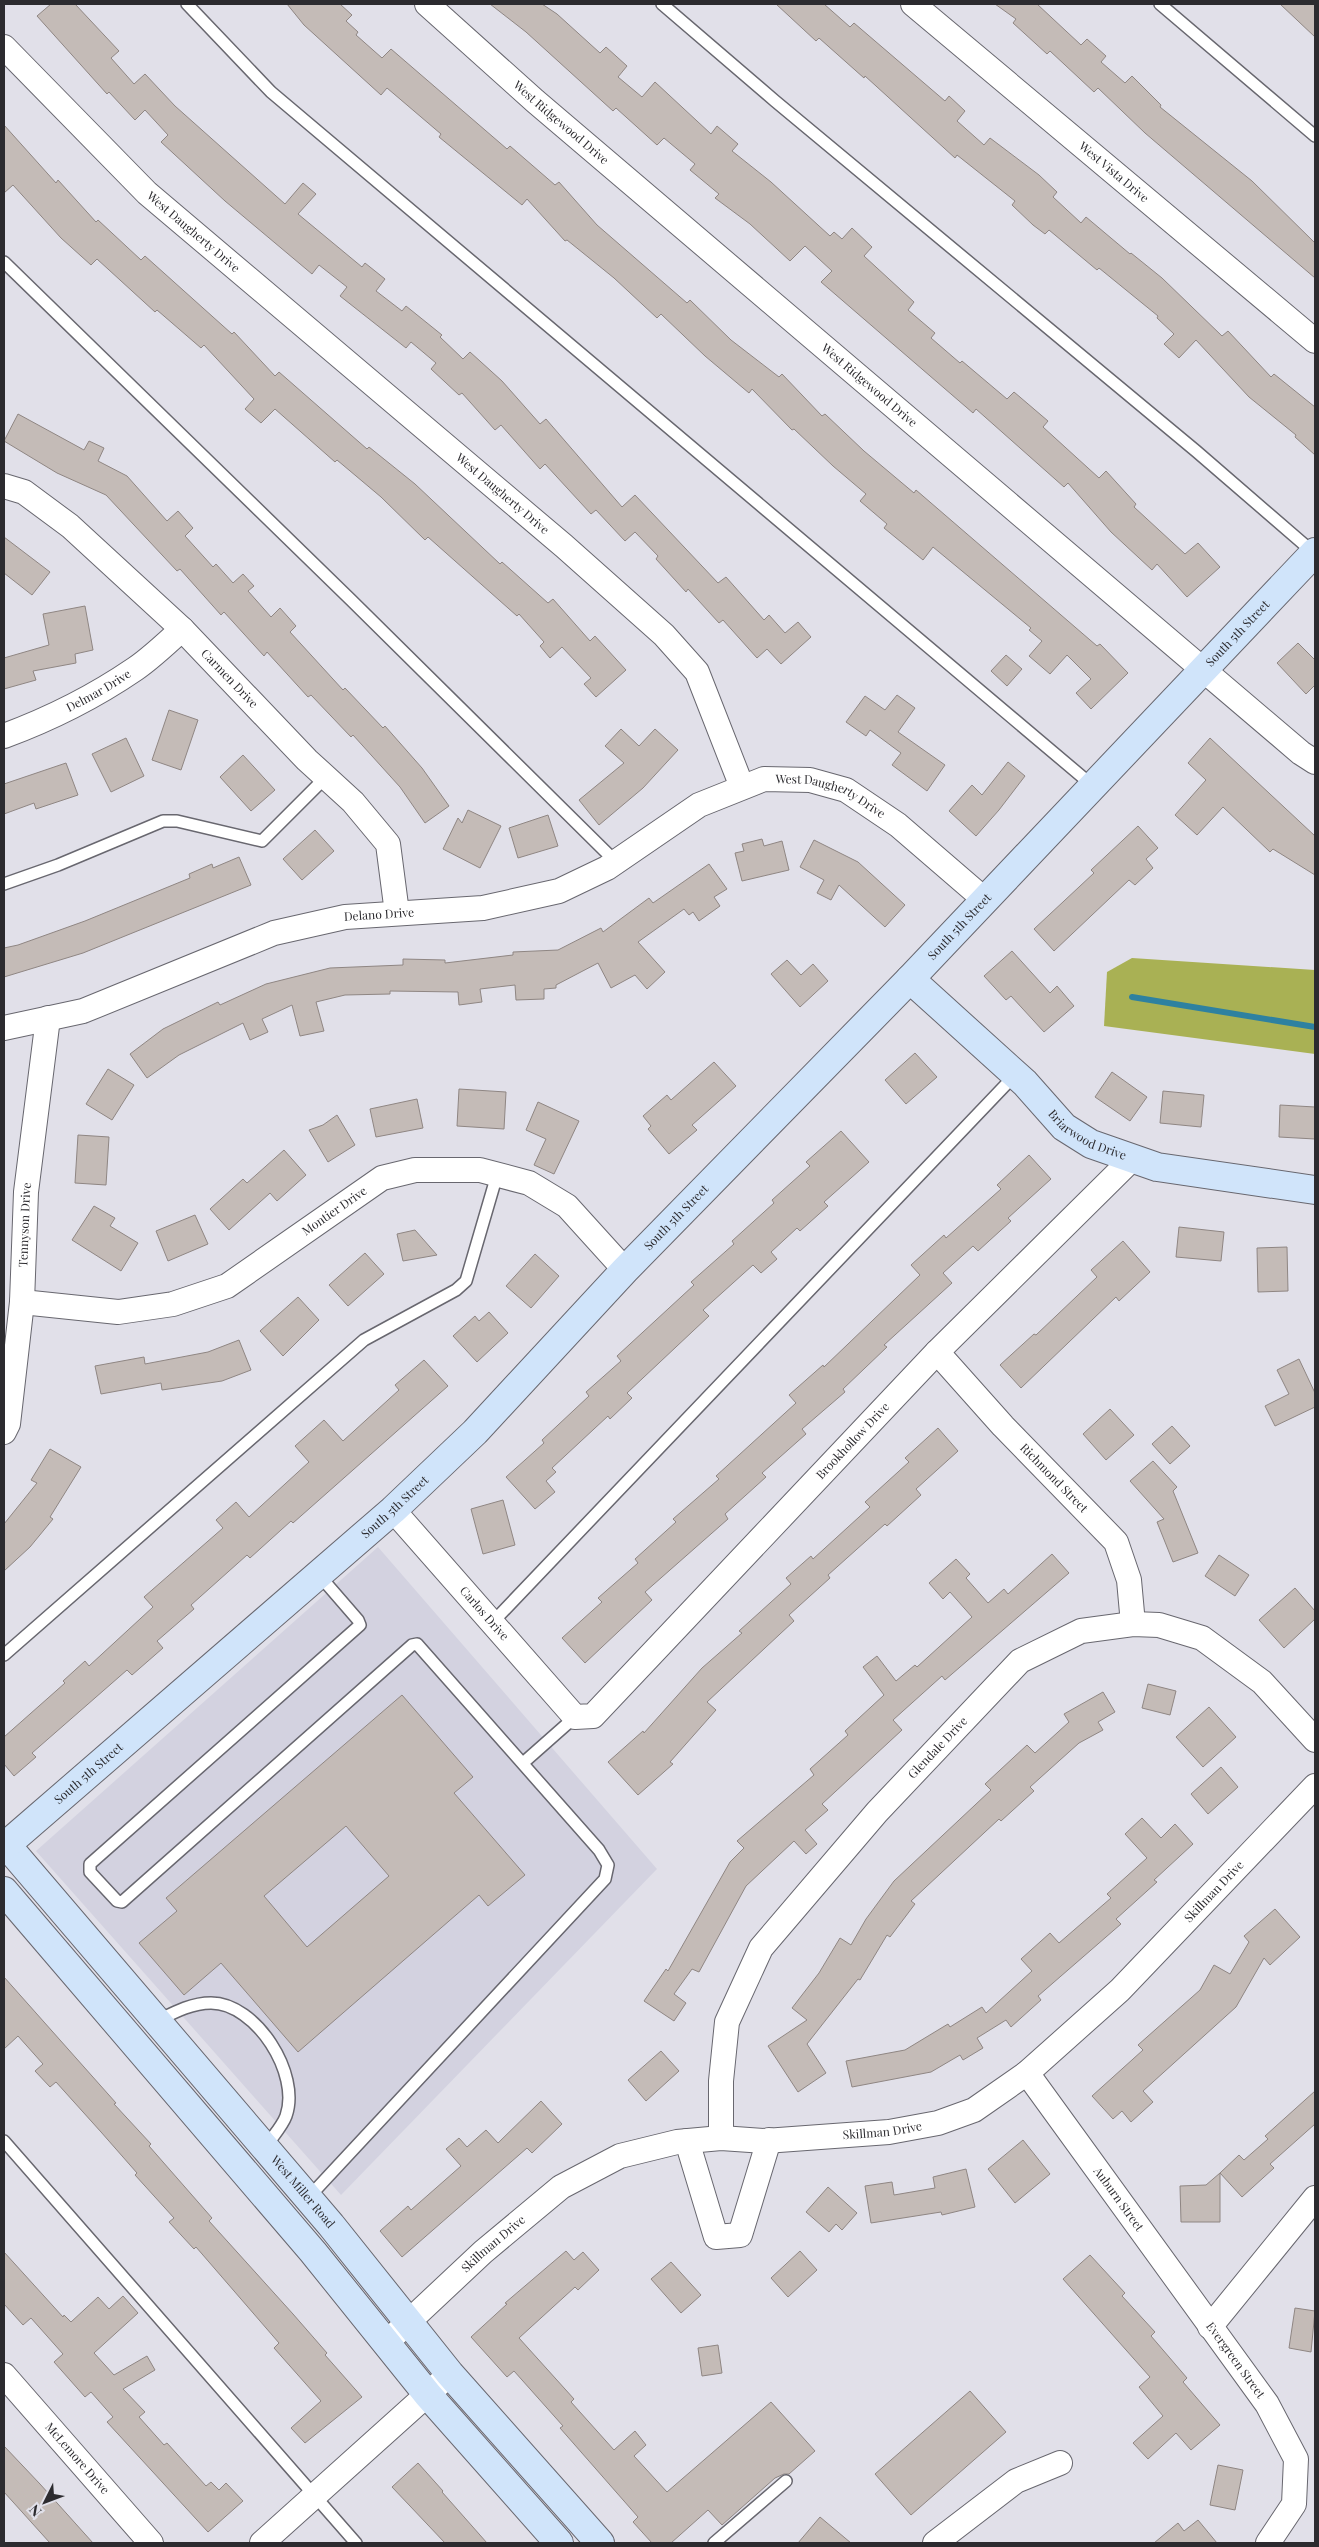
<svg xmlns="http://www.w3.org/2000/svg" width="1319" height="2547" font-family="'Playfair Display',serif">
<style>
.built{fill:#d3d2e0}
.forest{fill:#a9b154}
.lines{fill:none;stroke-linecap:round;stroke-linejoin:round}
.stream{stroke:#2e81a0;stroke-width:6}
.building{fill:#c4bbb7;stroke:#8f8683;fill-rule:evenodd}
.lane-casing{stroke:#68676f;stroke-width:14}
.street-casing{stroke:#68676f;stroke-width:26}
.secondary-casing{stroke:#68676f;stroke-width:30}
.lane{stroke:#fff;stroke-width:11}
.street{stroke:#fff;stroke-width:24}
.secondary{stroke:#d0e4fa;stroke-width:28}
.labels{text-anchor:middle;stroke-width:4;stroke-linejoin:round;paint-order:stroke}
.street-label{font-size:12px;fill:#2c2b2f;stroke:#e1e0e9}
</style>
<rect width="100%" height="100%" fill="#e1e0e9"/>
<path class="built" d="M378,1547L657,1869L341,2195L36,1851Z"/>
<path class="forest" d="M1132,958L1315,970V1054L1104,1026L1107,972Z"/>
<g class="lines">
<path class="stream" d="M1132,997L1315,1027"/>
</g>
<path class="building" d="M51,4H75L119,51L111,58L134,84L145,74L175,106L285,204L303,183L316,194L298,214L362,267L365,263L385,279L376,291L402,311L406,306L442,335L440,337L463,359L470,352L502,381L540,424L546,419L622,507L635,495L718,583L726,577L764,620L769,615L785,633L798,622L811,637L781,664L767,649L757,658L723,620L719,623L688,589L686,592L656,559L658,556L635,532L625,541L596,510L591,514L545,464L540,469L501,425L495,430L462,393L459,395L431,369L436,363L411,342L406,348L340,296L347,287L319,265L312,274L225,201L161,142L168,135L145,110L135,120L109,92L107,94L37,16Z
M287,4H340L352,15L346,21L358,32L356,35L382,58L391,49L507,149L510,146L555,185L559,182L597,225L687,303L690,300L731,340L779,377L782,374L822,416L825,414L864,451L914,493L916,490L1097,646L1100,644L1128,673L1091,709L1076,693L1091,679L1067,655L1050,674L1029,656L1042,641L1029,630L1031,628L933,547L923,560L884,528L887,524L860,501L866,494L833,466L794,429L792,430L752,389L749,393L705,356L661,314L657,318L614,278L567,240L565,241L527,199L522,205L439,137L441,134L387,88L381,95L304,25Z
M490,4H542L557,14L600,53L606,47L627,66L618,77L642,97L655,82L711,134L717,126L738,144L732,151L771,182L830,236L834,232L842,239L852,228L872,247L864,256L914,302L908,310L935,333L931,338L960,363L962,361L1007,399L1014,392L1048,421L1043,427L1099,478L1106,471L1136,504L1134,507L1185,554L1198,543L1220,567L1187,597L1157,564L1152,570L1111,532L1068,483L1064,487L976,409L973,413L821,282L832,271L805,246L790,261L750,224L715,198L719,194L690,170L695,164L664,138L657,145L616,108L613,111L526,32Z
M776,4H824L850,27L854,23L945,101L949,96L965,111L957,121L984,145L990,138L1039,175L1057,192L1053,197L1081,223L1086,217L1130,254L1131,253L1162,278L1222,336L1228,331L1271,377L1274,374L1315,407V455L1295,437L1296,435L1249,397L1196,340L1179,358L1164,344L1174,334L1157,318L1158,316L1099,268L1097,270L1049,230L1045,234L1033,225L1012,205L1015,201L957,155L955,158L865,76L864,78L819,38L816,41Z
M995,4H1037L1081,45L1087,39L1106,56L1101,62L1125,83L1132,76L1161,105L1160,107L1252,181L1315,243V278L1145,133L1098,88L1094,92L1050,51L1047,54L1013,23L1016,19Z
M1280,4H1315V37Z
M4,125L56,183L58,180L96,222L98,220L141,260L145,256L232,334L234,332L275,376L279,372L367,449L369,447L415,484L500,564L502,562L548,603L553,599L590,641L595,636L626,670L596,697L584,684L591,678L562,647L550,658L540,646L544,642L519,614L517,616L428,537L425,540L381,497L337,460L335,462L275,409L261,423L245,409L254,399L204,345L201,348L157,310L155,312L97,259L91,265L61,238L13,185L4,193Z
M18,414L84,450L89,441L104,448L98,461L127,476L167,521L178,511L193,528L185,536L213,567L216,564L233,583L243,574L254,586L248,591L271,617L280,608L296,626L290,632L343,690L345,688L383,728L385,726L422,768L449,806L425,823L400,787L353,735L351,737L311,695L308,697L267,652L264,656L224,612L221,615L180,569L177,571L106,495L57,473L4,441Z
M4,537L50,572L32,595L4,573Z
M85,606L93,650L75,654L76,663L33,671L36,680L4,689V658L49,645L43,614Z
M1298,643L1315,660V685L1306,694L1277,663Z
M1006,655L1022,669L1007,686L991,671Z
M897,695L915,708L898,732L945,765L927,791L892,765L901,753L870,730L866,736L846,722L865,696L885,710Z
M169,710L198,720L181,770L152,760Z
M621,729L639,746L655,729L678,750L643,788L599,825L579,800L624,763L605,746Z
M126,738L144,776L111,792L92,754Z
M1210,738L1315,836V875L1273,849L1270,852L1223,807L1197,835L1175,815L1206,780L1188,763Z
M243,755L275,790L251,811L220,777Z
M1008,762L1025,776L999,810L976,836L949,811L972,785L982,795Z
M66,763L78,795L36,809L34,803L4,814V784Z
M468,810L501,826L480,868L443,849L458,818L462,823Z
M548,815L558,846L518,858L509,828Z
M1138,826L1158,848L1146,859L1153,868L1135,885L1129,880L1054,951L1034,929L1094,873L1091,870Z
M315,830L334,851L302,880L283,859Z
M762,839L764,846L782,841L789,870L742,881L735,853L744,851L742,844Z
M814,840L858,862L905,905L885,927L839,885L831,900L817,893L824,880L800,867Z
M239,857L251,885L83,953L4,977V948L18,945L85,921L190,878L189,874L212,864L213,868Z
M709,864L727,889L714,897L720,906L699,921L693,912L689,915L684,909L638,942L665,972L647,989L635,975L611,988L598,963L556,985V988L544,989V999L516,1000L515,985L480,989L482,1002L459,1005L458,992L390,991V994L345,995L316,1002L324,1031L300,1036L292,1005L262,1019L268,1032L250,1040L243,1023L179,1055L147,1078L130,1054L163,1029L218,1002L220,1005L266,984L330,968L403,965V959L445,960V963L513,955V952L558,950L601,928L603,932L649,898L653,903Z
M1012,951L1050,993L1057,986L1074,1006L1044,1032L1011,996L1006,1000L984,976Z
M787,960L801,975L813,964L828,981L800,1007L771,974Z
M915,1053L937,1077L906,1104L885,1080Z
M714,1062L736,1086L692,1125L697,1130L669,1154L648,1129L651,1126L643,1116L667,1095L671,1100Z
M108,1069L134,1085L112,1120L86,1104Z
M1112,1072L1147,1097L1130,1121L1095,1097Z
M459,1089L506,1092L504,1129L457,1126Z
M1163,1091L1204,1095L1201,1127L1160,1123Z
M417,1099L423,1128L376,1137L370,1109Z
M538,1102L579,1121L554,1174L534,1165L546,1139L526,1130Z
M1280,1105L1315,1107V1139L1279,1137Z
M337,1115L355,1145L328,1162L309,1130L323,1125Z
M841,1131L869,1162L824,1202L828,1206L800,1231L797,1228L771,1252L777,1259L761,1273L753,1265L703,1310L709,1316L627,1393L632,1398L610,1419L608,1416L552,1468L556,1472L546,1481L555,1492L535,1509L506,1477L544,1443L542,1440L589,1396L586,1392L621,1361L617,1356L694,1285L691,1282L734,1244L732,1241L774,1203L772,1200L810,1166L806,1162Z
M78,1135L109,1137L106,1185L75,1183Z
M284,1150L306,1175L277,1201L270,1193L229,1230L210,1209L243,1179L247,1183Z
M1029,1155L1051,1179L1008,1218L1011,1221L978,1251L973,1246L943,1273L952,1283L884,1345L887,1347L843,1389L845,1392L802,1429L806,1434L762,1473L766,1477L725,1514L728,1519L645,1592L652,1600L585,1663L562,1638L602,1602L598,1598L638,1563L635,1559L676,1522L673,1519L719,1479L716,1476L796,1403L789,1395L823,1365L824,1367L920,1275L911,1265L944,1235L946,1238L1001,1189L997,1185Z
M94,1206L115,1218L110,1226L138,1243L121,1271L72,1240Z
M195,1215L208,1244L168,1261L156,1231Z
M1179,1227L1224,1232L1221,1261L1176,1257Z
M415,1230L437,1255L403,1261L397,1234Z
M1123,1241L1150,1272L1119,1301L1116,1297L1021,1388L1000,1365L1034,1334L1036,1335L1097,1277L1091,1270Z
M1287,1247L1288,1291L1258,1292L1257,1248Z
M365,1253L384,1274L348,1306L329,1285Z
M535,1254L559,1276L531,1308L506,1286Z
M298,1297L319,1320L283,1356L260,1331Z
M489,1312L508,1333L477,1362L453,1336L475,1316L479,1321Z
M239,1340L251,1370L222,1381L162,1390L161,1383L101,1394L95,1366L144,1357L145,1364L208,1352Z
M1299,1359L1315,1393V1407L1275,1426L1265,1406L1289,1394L1277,1370Z
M424,1360L448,1386L293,1523L291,1521L250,1558L247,1555L191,1605L194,1609L157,1641L163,1648L132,1675L127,1670L32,1753L36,1757L14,1776L4,1764V1737L65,1683L63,1681L85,1661L89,1666L153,1607L144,1597L223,1528L216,1520L236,1502L249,1517L309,1462L295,1446L324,1420L343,1441L399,1390L395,1385Z
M1110,1409L1134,1435L1106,1460L1083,1434Z
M1172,1426L1190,1446L1170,1464L1152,1444Z
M938,1428L958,1451L916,1489L921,1495L887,1526L885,1524L828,1575L830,1578L789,1615L794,1621L707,1702L716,1710L670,1762L673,1764L638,1795L608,1762L643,1731L644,1733L702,1668L742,1633L739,1631L791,1584L786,1578L811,1556L813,1559L870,1507L865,1502L909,1462L905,1458Z
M50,1449L81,1467L50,1517L53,1519L30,1547L4,1571V1524L37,1483L31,1480Z
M1153,1461L1177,1487L1173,1491L1198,1553L1173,1562L1157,1522L1164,1519L1130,1481Z
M503,1500L515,1545L483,1554L471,1509Z
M1052,1554L1069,1573L945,1680L942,1676L893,1720L902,1730L822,1804L828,1810L805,1830L817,1844L806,1854L794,1841L746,1886L699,1972L692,1969L674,1994L686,2003L674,2021L644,2001L666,1969L668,1971L730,1862L744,1848L737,1841L814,1775L810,1769L848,1735L845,1731L884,1695L863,1667L877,1656L896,1681L915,1665L917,1667L972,1617L950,1592L943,1599L929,1583L956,1559L970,1574L966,1578L988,1603L1004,1589L1008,1594Z
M1219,1555L1249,1575L1235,1596L1205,1576Z
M1295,1588L1315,1611V1619L1284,1648L1259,1620Z
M1148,1684L1176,1691L1170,1715L1142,1708Z
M1103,1692L1115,1712L1098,1722L1103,1730L1079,1743L1030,1787L1034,1791L1001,1821L999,1819L911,1901L915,1904L890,1937L887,1935L860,1980L858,1979L807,2044L826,2073L798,2092L768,2046L807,2020L792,2008L819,1973L840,1938L851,1945L866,1919L894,1881L991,1790L985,1784L1027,1745L1035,1753L1069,1722L1064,1714Z
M402,1695L473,1777L454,1793L525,1875L488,1906L479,1895L298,2052L221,1963L184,1995L139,1943L177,1911L166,1898ZM346,1826L389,1876L307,1947L264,1896Z
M1209,1707L1236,1737L1203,1767L1176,1737Z
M1221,1767L1238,1787L1208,1814L1191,1794Z
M1142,1818L1161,1838L1175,1824L1193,1844L1154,1880L1157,1882L1116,1919L1121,1924L1038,1996L1041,2000L1011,2027L1006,2020L977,2038L983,2048L963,2060L960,2055L931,2072L852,2087L846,2061L905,2050L948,2024L950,2027L982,2007L986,2013L1032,1971L1021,1959L1050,1933L1059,1943L1111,1898L1107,1894L1147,1858L1125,1834Z
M1275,1909L1300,1937L1270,1965L1264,1958L1236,2007L1143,2091L1153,2102L1131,2122L1122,2111L1113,2119L1092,2096L1143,2050L1138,2045L1200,1990L1214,1965L1230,1974L1249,1942L1244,1936Z
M4,1977L116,2103L114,2104L151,2144L149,2146L212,2218L209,2221L293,2314L327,2353L325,2355L362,2397L305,2443L291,2428L321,2401L274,2348L279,2343L196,2247L194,2249L169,2222L174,2218L135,2175L137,2173L101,2132L56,2082L50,2087L35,2071L43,2064L18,2036L4,2049Z
M661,2051L679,2071L646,2101L628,2080Z
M1315,2091V2124L1270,2164L1274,2168L1242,2197L1220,2173L1239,2155L1244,2160L1268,2139L1265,2136Z
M541,2101L562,2124L532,2153L527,2148L402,2257L380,2231L408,2206L411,2210L461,2166L446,2149L459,2138L467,2147L486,2130L498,2143Z
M1023,2140L1050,2174L1015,2203L988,2169Z
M966,2169L975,2207L942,2215L941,2212L871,2223L865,2186L892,2182L894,2195L935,2188L933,2177Z
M1220,2173V2222H1181L1180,2186L1206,2185Z
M828,2187L857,2213L842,2230L836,2224L829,2232L806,2212Z
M566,2251L574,2260L583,2252L599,2270L578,2290L575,2287L519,2338L574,2399L571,2402L614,2450L635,2431L646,2445L634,2456L667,2492L771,2402L815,2451L789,2474H784L775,2478L722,2525L708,2510L671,2543H652L633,2522L638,2517L560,2428L563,2426L514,2371L507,2377L471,2337L507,2304L505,2303Z
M800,2251L817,2270L788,2297L771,2278Z
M4,2252L63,2317L64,2315L71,2322L98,2297L109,2309L123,2296L138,2313L94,2353L114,2375L147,2356L155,2370L123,2389L145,2412L139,2417L164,2445L167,2443L206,2486L211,2482L219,2490L226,2483L243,2501L208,2532L107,2422L113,2417L91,2392L85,2397L54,2362L63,2354L31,2318L23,2325L4,2304Z
M1090,2255L1125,2293L1122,2296L1155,2332L1151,2336L1187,2378L1183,2382L1220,2425L1191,2450L1176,2433L1148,2459L1133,2443L1163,2416L1139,2387L1150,2377L1063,2279Z
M671,2262L701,2295L681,2313L651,2279Z
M1295,2308L1315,2311L1311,2352L1289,2348Z
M718,2345L722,2373L702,2376L698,2348Z
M970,2391L1006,2432L911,2515L875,2474Z
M4,2446L40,2484L93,2543H50L4,2492Z
M418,2463L443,2491L442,2492L487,2543H445L392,2487Z
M1218,2465L1243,2470L1235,2510L1210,2505Z
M820,2517L851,2543H798Z
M1198,2520L1217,2543H1154L1178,2523L1184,2531Z"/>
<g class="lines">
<g class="lane-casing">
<path id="lane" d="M187,4L271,92L1093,786
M662,4L775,101L1196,451L1314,553
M1160,4L1315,136
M4,262L351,600L616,862
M4,884L58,865L163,821H177L262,841L326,777
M492,1623L1016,1074
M4,1655L364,1340L456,1290L466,1281L497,1175
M523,1763L575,1717
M157,2021C173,2013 191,2003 211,2003C256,2003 301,2074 286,2116C282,2127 271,2138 265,2148
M4,2141L356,2543
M308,2198L605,1879L608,1865L599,1850L417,1644L412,1645L122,1902L117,1901L90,1872V1864L360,1625L358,1620L319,1575
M714,2543L786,2481"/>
</g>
<g class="street-casing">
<g id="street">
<path id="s1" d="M427,4L535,101L1301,753L1315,762"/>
<path id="s2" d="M913,4L1315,341"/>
<path id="s3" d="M4,47L147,193L564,546L664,635L697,672L742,787"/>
<path id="s4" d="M4,486L24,492L70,526L182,629L307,760L353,802L388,844L397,913"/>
<path id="s5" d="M4,736C50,719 94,697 135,669C151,658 167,643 182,629"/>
<path id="s6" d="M4,1028L83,1011L274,933L345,917L483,908L559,891L607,868L699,805L764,779L810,780L846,790L898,825L985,900"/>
<path id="s7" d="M22,1302L118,1312L173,1304L227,1286L382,1178L415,1170H480L529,1183L567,1206L625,1270"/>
<path id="s8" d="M937,1352L1003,1426L1116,1542L1129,1580L1133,1624"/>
<path id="s9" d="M4,1432L8,1424L22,1302L26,1192L48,1018"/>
<path id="s10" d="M393,1510L575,1717L593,1716L937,1352L1131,1160"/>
<path id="s11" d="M1027,2073L1267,2404L1296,2459L1294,2504L1268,2543"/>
<path id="s12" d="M721,2138V2081L727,2022L761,1948L877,1812L1020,1661L1081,1631L1133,1624L1159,1625L1202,1638L1262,1682L1315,1740"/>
<path d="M687,2141L716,2237L740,2235L769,2140"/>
<path d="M1210,2327L1315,2198"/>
<path id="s13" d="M386,2343L483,2252L561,2187L620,2156L677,2142L721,2138L765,2141L889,2132L938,2123L974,2110L1027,2073L1120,1990L1315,1786"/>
<path id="s14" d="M4,2375L151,2543"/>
<path d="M262,2543L450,2374"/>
<path d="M935,2543L1016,2481L1060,2463"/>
</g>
</g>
<g class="secondary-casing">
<g id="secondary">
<path id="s15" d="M910,979L1025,1083L1064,1127L1091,1144L1157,1167L1315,1190"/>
<path id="s16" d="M4,1842L331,2225L450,2374L600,2543"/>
<path id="s17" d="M4,1847L393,1510L475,1432L625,1270L910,979L1315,552"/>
<path d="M4,1891L313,2252L428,2395L559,2543"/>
</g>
</g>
<use href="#lane" class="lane"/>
<use href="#street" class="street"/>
<use href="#secondary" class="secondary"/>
</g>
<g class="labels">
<g class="street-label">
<text dy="4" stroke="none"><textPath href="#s1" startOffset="179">West Ridgewood Drive</textPath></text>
<text dy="4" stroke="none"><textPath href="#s2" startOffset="262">West Vista Drive</textPath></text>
<text dy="4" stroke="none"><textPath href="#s3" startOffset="265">West Daugherty Drive</textPath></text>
<text dy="4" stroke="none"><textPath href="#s1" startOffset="584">West Ridgewood Drive</textPath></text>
<text dy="4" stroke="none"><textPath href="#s3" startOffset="670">West Daugherty Drive</textPath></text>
<text dy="4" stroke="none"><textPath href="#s17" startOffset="1732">South 5th Street</textPath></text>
<text dy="4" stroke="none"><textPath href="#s4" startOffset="299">Carmen Drive</textPath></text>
<text dy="4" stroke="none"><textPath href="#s5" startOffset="105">Delmar Drive</textPath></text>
<text dy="4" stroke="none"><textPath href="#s6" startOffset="881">West Daugherty Drive</textPath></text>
<text dy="4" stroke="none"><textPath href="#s6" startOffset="394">Delano Drive</textPath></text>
<text dy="4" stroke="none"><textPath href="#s17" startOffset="1328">South 5th Street</textPath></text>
<text dy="4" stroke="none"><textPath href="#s15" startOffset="238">Briarwood Drive</textPath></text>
<text dy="4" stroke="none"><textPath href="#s7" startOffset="340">Montier Drive</textPath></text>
<text dy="4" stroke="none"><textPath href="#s17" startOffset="922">South 5th Street</textPath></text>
<text dy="4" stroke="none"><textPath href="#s9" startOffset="209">Tennyson Drive</textPath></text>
<text dy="4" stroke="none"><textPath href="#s10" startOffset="672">Brookhollow Drive</textPath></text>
<text dy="4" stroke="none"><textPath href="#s8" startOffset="172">Richmond Street</textPath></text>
<text dy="4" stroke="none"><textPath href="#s17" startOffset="518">South 5th Street</textPath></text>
<text dy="4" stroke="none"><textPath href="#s10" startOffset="138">Carlos Drive</textPath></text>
<text dy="4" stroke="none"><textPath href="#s12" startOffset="465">Glendale Drive</textPath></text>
<text dy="4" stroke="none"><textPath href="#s17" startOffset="112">South 5th Street</textPath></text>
<text dy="4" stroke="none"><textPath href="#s13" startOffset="986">Skillman Drive</textPath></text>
<text dy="4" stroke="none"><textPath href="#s13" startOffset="566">Skillman Drive</textPath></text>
<text dy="4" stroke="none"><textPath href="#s16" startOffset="460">West Miller Road</textPath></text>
<text dy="4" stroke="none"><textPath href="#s11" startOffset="156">Auburn Street</textPath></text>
<text dy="4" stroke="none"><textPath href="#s13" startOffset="146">Skillman Drive</textPath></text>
<text dy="4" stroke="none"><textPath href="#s11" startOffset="355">Evergreen Street</textPath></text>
<text dy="4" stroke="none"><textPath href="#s14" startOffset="111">McLemore Drive</textPath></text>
</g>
</g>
<rect width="1319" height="2547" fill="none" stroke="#2c2b2f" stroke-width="10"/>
<g transform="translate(45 2502) rotate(228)" stroke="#e1e0e9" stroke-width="4" paint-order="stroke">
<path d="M0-4L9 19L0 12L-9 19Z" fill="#2c2b2f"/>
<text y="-8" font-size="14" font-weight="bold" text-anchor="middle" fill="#2c2b2f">N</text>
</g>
</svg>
